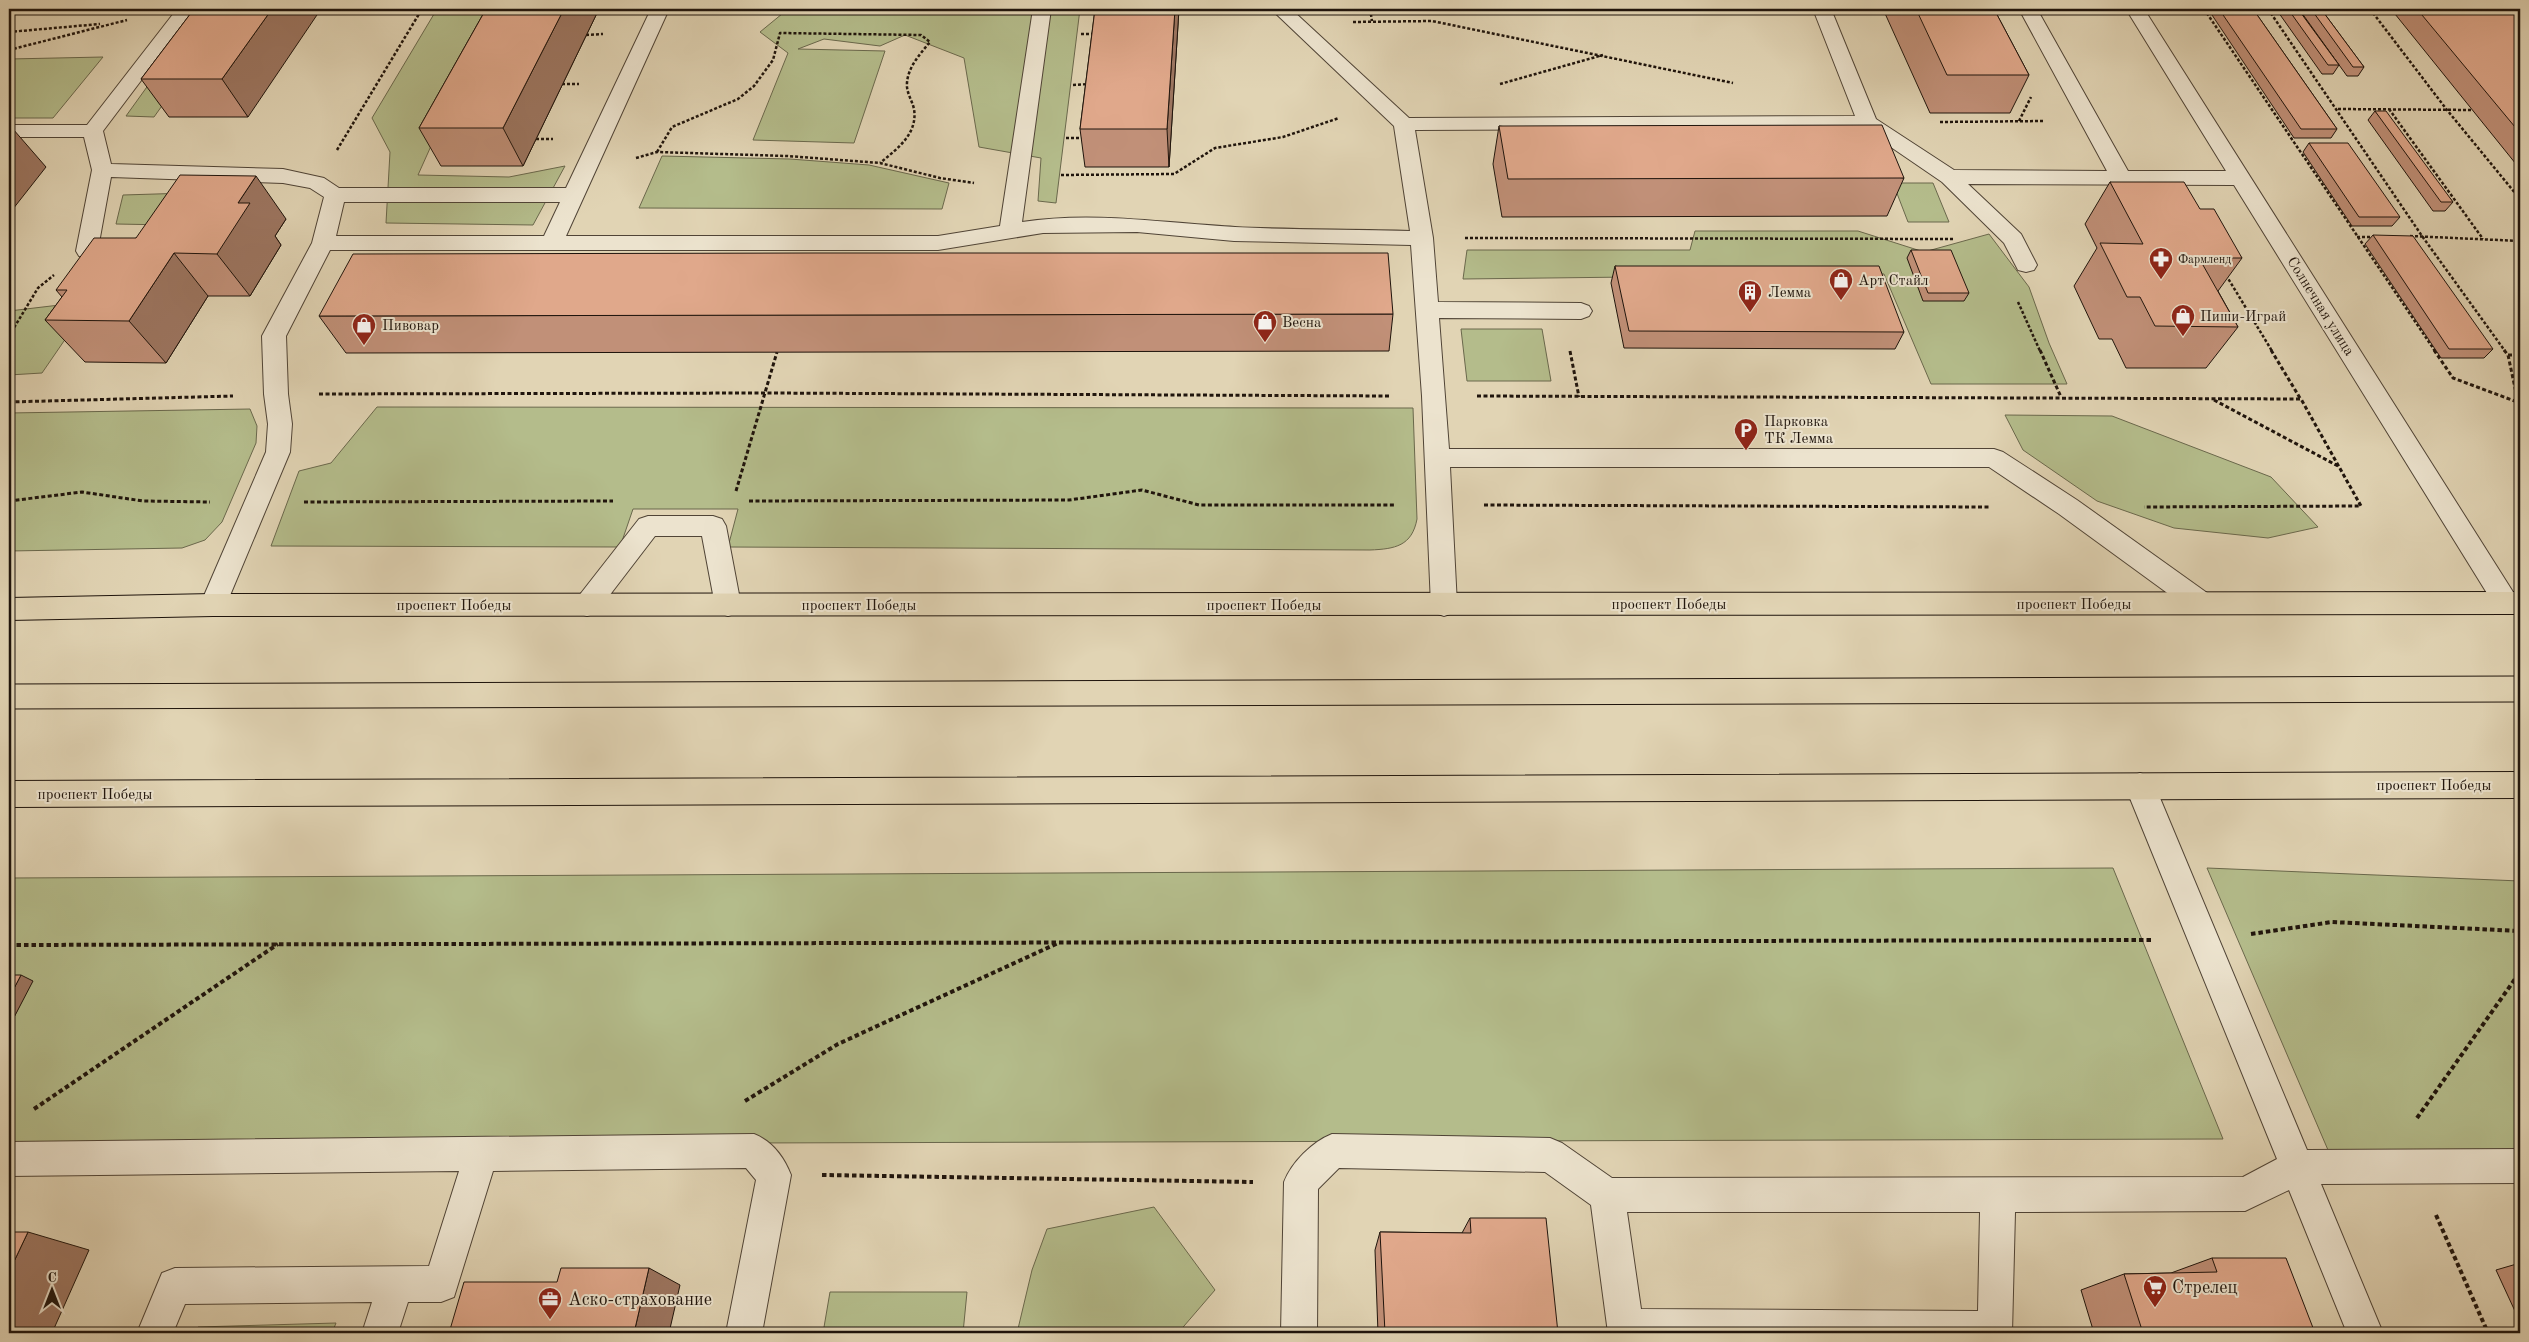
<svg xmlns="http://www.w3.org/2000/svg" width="2529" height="1342" font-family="'Old Standard TT',serif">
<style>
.green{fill:#b4bc8b;stroke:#6a684c}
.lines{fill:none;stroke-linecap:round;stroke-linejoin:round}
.minor-casing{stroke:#504436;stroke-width:2}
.major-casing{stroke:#1f140c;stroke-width:2}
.path-far2{stroke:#1f140c;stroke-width:2.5;stroke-dasharray:3 2;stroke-linecap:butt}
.path-far1{stroke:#1f140c;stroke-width:3;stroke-dasharray:4 2.5;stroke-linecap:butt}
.path{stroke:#1f140c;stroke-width:4;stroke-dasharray:4.5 3;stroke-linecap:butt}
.minor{fill:#ece3ce;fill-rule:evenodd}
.major{fill:#e1d4b4;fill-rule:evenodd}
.tram{stroke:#1f140c;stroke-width:1}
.wall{fill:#c19078;stroke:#1f140c}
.shaded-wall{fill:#9d7661;stroke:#1f140c}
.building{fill:#e0a88b;stroke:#1f140c}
.labels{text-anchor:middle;stroke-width:4;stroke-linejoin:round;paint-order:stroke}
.far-poi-label{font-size:12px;fill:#1f140c;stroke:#ece3ce;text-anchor:start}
.poi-label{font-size:15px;fill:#1f140c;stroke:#ece3ce;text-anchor:start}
.street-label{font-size:15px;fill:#1f140c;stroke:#ece3ce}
.near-poi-label{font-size:18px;fill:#1f140c;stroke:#ece3ce;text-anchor:start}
</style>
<rect width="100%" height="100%" fill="#e1d4b4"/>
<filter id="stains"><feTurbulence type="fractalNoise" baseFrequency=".004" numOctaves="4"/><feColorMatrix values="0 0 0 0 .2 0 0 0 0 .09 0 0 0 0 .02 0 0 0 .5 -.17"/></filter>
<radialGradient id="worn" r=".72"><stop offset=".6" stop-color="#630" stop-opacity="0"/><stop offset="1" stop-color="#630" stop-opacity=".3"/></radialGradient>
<path class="green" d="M203,9H231L154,117L126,116Z
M437,9H499L466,68L418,175L509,177L565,166L533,225L386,223L390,152L372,118Z
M788,9H1080L1056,203L1038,201L1041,158L979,147L964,58L905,35L880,46L824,39L798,49L885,51L854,143L753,140L788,53L760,32Z
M103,57L53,118H9V59Z
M662,156L790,159L869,165L949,183L942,209L639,208Z
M1893,183H1933L1949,222H1908Z
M221,192L170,225L116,224L123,195Z
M1695,231H1858L1924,252L1989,234L2029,287L2049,343L2067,384H1931L1884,274L1463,279L1467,250H1690Z
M99,290L42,373L9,375V311L68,304Z
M1461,329H1542L1551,381H1467Z
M377,407L1413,408L1417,519C1412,546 1395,549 1370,550L728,547L738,509H633L620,547L271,546L299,471L331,463Z
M250,409L257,426L256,443L222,522L205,540L182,548L9,551V413Z
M2005,415L2112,416L2271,477L2318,527L2268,538L2174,528L2097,501L2023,450Z
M2113,868L2223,1139L9,1145V1027L32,981H9V878Z
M2207,868L2520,881V1150H2328Z
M1154,1207L1215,1290L1178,1333H1017L1032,1270L1047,1229Z
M830,1292H967L963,1333H823Z
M336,1323L332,1333H196L198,1327Z"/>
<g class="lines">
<g class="minor-casing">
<path id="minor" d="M177,9H195L103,131L111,164L283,169L324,178L339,188H566L651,9H669L566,236H938L1000,226L1033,9H1051L1022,222C1093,211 1164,223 1235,227C1293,230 1351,229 1410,231L1394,126L1271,9H1291L1409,118L1855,116L1813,9H1831L1876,119L1954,170L2107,171L2019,9H2037L2128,171H2226L2126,9H2144L2520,603L2516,611L2507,614L2498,611L2234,185L1968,184L2021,234L2037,265L2034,270L2026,272L2018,270L2004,243L1942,182L1863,128L1415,130L1433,238L1438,302L1581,303L1589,306L1592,311L1589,316L1581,319L1439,318L1449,449H1994L2003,452L2077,500L2210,595L2214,603L2210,611L2201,614L2192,611L2059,514L1989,467H1450L1457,605L1453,613L1444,616L1435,613L1431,605L1422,396L1411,245L1234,241L1137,232L1043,233L938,250H330L286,336L288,394L292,424L290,452L226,605L222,613L213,616L204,613L200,605L266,452L268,424L264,394L262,336L312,243L324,197L310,188L283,183L111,177L99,243L126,245L129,250L126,255C112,259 93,260 79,256L76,251L92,170L84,137H9V125H87ZM344,202H560L544,236H336Z
M648,516H713L722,519L726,526L741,605L737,613L728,616L719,613L715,605L702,536H655L596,613L587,616L578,613L574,605L578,597L639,519Z
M2140,773L2150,777L2155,786L2307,1150L2520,1149V1183L2321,1184L2383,1333H2347L2289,1190L2245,1211L2015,1212L2012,1333H1608L1591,1205L1545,1172L1339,1168L1318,1189L1317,1333H1281L1284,1182C1292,1162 1312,1142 1332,1134L1550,1138L1562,1143L1612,1178L2243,1177L2277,1159L2125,786L2130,777ZM1627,1212H1980L1978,1311L1641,1309Z
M754,1134C772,1141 784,1157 791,1175L762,1333H726L756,1180L746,1168L493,1171L454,1297L441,1302H408L398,1333H362L372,1302L185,1304L173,1333H137L162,1273L175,1268L429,1266L459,1171L9,1176V1142Z"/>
</g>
<g class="major-casing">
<path id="major" d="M2520,592V614L213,616L9,620V598L213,594Z
M2520,772V798L9,807V781Z"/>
</g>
<path class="path-far2" d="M1370,9L1372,21
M2204,9L2435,351
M2268,9L2422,236L2505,351
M2370,9L2447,110L2520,199
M1353,22L1432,21L1733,83
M9,32L100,24
M1081,34H1094
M586,35L603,34
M9,50L127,20
M562,84H579
M1500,84L1603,55
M1073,85L1089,84
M2338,109L2473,110
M2389,109L2483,239
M2019,121L2031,97
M1940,122L2044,121
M1066,138H1085
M536,139H553
M337,150L422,9
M657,152L672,127L738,99L754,86L773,60L780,33L921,35L930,42C920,54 908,67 907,83C906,92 912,100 914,109C918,134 897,149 880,163
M636,158L657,152L787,156L880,163L940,178L974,183
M1061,175L1174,174L1215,148L1283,137L1339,118
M2410,236L2520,241
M2357,237H2374
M1465,238L1954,239
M2226,275L2272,351
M2018,302L2040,351
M9,336L38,288L54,275"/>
<path class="path-far1" d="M2040,350L2061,397
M2271,350L2300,398
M2434,350L2453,378L2520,403
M2504,350L2508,355L2518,402L2520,464
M1570,351L1579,397
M2508,355H2520
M319,394L765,393L1391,396
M1477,396L2301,399L2361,506L2144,507
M2214,400L2338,466
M9,402L233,396
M736,491L777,352
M9,501L82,492L143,501L210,502
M749,501L1069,500L1142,490L1199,505H1395
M304,502L613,501
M1484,505L1990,507"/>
<path class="path" d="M2251,934L2332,922L2520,931
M9,945L2153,940
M745,1101L838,1044L1058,943
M34,1109L278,944
M2417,1118L2520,972
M822,1175L1253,1182
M2436,1215L2488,1333"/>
<use href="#minor" class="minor"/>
<use href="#major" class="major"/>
<path class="tram" d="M9,684L2520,676
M9,709L2520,702"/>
</g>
<path class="wall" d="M9,9H156H155L9,10Z
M194,9L248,117H169L141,79Z
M486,9H599L523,166H441L419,128Z
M1095,9H1179L1169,167H1085L1080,129Z
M1883,9H1994L2029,75L2010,113H1930Z
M2208,9H2253L2337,129L2331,138H2294Z
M2276,9H2298L2339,65L2333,74H2322Z
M2299,9H2321L2364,67L2358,76H2347Z
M2398,9H2520V169L2395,14Z
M2375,111L2453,202L2445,211H2433L2368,120Z
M1499,126L1904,178L1887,216L1502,217L1493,164Z
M2309,143L2400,217L2392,226H2352L2303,152Z
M2110,182L2200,209L2242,258L2218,291L2238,327L2206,368H2126L2112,339H2099L2074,286L2097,248L2085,224Z
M286,219L275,236L281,245L250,296H208L166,363L85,362L45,320L62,297L56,290L136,238Z
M2373,235L2493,349L2484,358H2441L2365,244Z
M1911,250L1969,293L1964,301H1923L1907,258Z
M1615,266L1904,332L1895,349L1624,348L1611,283Z
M1393,314L1389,351L346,353L319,316Z
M1470,1218L1558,1333H1378L1375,1250L1380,1232L1462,1233Z
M2212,1258L2315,1333H2094L2081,1290L2124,1274L2171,1273Z
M2520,1263V1322L2496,1270Z"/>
<path class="shaded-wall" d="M272,9H321L248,117L222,79Z
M564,9H599L523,166L503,128Z
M1175,9H1179L1169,167L1167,129Z
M13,129L46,167L9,214V135Z
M256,176L286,219L275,236L281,245L250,296L217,254L238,203Z
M174,253L208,296L166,363L129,321Z
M21,975L33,981L9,1027V998Z
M28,1232L89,1250L52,1333H9V1272Z
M649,1268L680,1285L669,1333H634Z"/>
<path class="building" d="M194,9H272L222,79H141Z
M486,9H564L503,128H419Z
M1095,9H1175L1167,129H1080Z
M1916,9H1994L2029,75H1947Z
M2219,9H2253L2337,129H2301Z
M2288,9H2298L2339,65H2328Z
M2311,9H2321L2364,67H2353Z
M2417,9H2520V133Z
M2375,111H2386L2453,202H2441Z
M1882,125L1904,178L1508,179L1499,126Z
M9,129H13L9,135Z
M2309,143H2348L2400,217H2359Z
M180,175L256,176L238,203H250L217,254L174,253L129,321L45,320L67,290H56L94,238H136Z
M2110,182H2184L2200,209H2214L2242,258H2199L2238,327L2155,326L2140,297H2127L2100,243L2143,244Z
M2373,235L2413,236L2493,349H2449Z
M1911,250H1951L1969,293H1928Z
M817,253H1388L1393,314L319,316L353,254Z
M1615,266H1879L1904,332L1629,331Z
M9,975H21L9,998Z
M1470,1218H1546L1558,1333H1385L1380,1232L1471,1233Z
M9,1232H28L9,1272Z
M2212,1258H2286L2315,1333H2143L2124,1274L2217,1272Z
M561,1268H649L634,1333H449L464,1282H557Z"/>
<defs>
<g id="pharmacy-pin" transform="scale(1.25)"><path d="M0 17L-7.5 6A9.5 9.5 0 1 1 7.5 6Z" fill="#8f2418" stroke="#ece3ce"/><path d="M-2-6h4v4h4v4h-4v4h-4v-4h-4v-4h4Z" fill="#fff"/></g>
<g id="shop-pin" transform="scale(1.25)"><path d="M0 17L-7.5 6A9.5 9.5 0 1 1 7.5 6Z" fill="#8f2418" stroke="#ece3ce"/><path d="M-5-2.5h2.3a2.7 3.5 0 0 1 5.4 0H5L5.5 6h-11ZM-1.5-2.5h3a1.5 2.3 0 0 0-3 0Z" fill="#fff"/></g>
<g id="building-pin" transform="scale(1.25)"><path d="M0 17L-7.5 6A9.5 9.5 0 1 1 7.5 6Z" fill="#8f2418" stroke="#ece3ce"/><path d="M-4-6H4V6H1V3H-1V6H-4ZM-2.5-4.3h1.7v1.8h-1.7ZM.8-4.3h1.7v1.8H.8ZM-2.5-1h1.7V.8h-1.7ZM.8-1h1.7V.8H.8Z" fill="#fff"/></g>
<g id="parking-pin" transform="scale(1.25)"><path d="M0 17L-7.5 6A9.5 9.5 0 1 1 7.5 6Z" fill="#8f2418" stroke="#ece3ce"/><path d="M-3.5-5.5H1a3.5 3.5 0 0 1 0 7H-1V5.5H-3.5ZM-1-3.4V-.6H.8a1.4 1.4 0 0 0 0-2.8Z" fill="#fff"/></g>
<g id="supermarket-pin" transform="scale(1.25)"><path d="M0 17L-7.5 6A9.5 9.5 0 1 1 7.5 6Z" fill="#8f2418" stroke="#ece3ce"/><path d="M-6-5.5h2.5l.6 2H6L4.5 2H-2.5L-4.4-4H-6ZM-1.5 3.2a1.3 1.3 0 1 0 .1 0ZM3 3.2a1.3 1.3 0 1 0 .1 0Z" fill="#fff"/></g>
<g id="office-pin" transform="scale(1.25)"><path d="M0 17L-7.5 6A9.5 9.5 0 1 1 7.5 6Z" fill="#8f2418" stroke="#ece3ce"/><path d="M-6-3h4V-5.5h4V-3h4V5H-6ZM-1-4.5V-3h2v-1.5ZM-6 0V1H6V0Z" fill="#fff"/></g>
</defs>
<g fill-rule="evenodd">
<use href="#pharmacy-pin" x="2161" y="259"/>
<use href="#shop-pin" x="1841" y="280"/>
<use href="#building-pin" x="1750" y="292"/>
<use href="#shop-pin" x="2183" y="316"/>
<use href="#shop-pin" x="1265" y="322"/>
<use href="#shop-pin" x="364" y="325"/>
<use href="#parking-pin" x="1746" y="430"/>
<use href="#supermarket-pin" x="2155" y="1287"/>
<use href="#office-pin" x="550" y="1299"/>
</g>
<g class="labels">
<g class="far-poi-label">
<text x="2178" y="263">Фармленд</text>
</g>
<g class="poi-label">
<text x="1858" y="285">Арт Стайл</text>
<text x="1768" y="297">Лемма</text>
<text x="2200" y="321">Пиши-Играй</text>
<text x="1282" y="327">Весна</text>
<text x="382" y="330">Пивовар</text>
<text x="1764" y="426">Парковка<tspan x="1764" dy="17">ТК Лемма</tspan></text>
</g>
<g class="street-label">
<text transform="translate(2321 306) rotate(58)" y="5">Солнечная улица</text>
<text x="1669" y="609">проспект Победы</text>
<text x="2074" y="609">проспект Победы</text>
<text x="454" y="610">проспект Победы</text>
<text x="859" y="610">проспект Победы</text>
<text x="1264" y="610">проспект Победы</text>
<text x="2434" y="790">проспект Победы</text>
<text x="95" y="799">проспект Победы</text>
</g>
<g class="near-poi-label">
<text x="2172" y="1293">Стрелец</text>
<text x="568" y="1305">Аско-страхование</text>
</g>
</g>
<rect width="2529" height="1342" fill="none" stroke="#e1d4b4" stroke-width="30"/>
<rect x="10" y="10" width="2509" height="1322" fill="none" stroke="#1f140c" stroke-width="2.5"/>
<rect x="15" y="15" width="2499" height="1312" fill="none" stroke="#1f140c"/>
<g transform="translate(52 1290)" stroke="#ece3ce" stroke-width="4" paint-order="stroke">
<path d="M0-4L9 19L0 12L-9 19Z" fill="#1f140c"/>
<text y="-8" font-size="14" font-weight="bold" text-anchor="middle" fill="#1f140c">С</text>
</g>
<rect width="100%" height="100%" filter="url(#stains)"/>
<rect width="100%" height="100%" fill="url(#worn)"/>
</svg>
